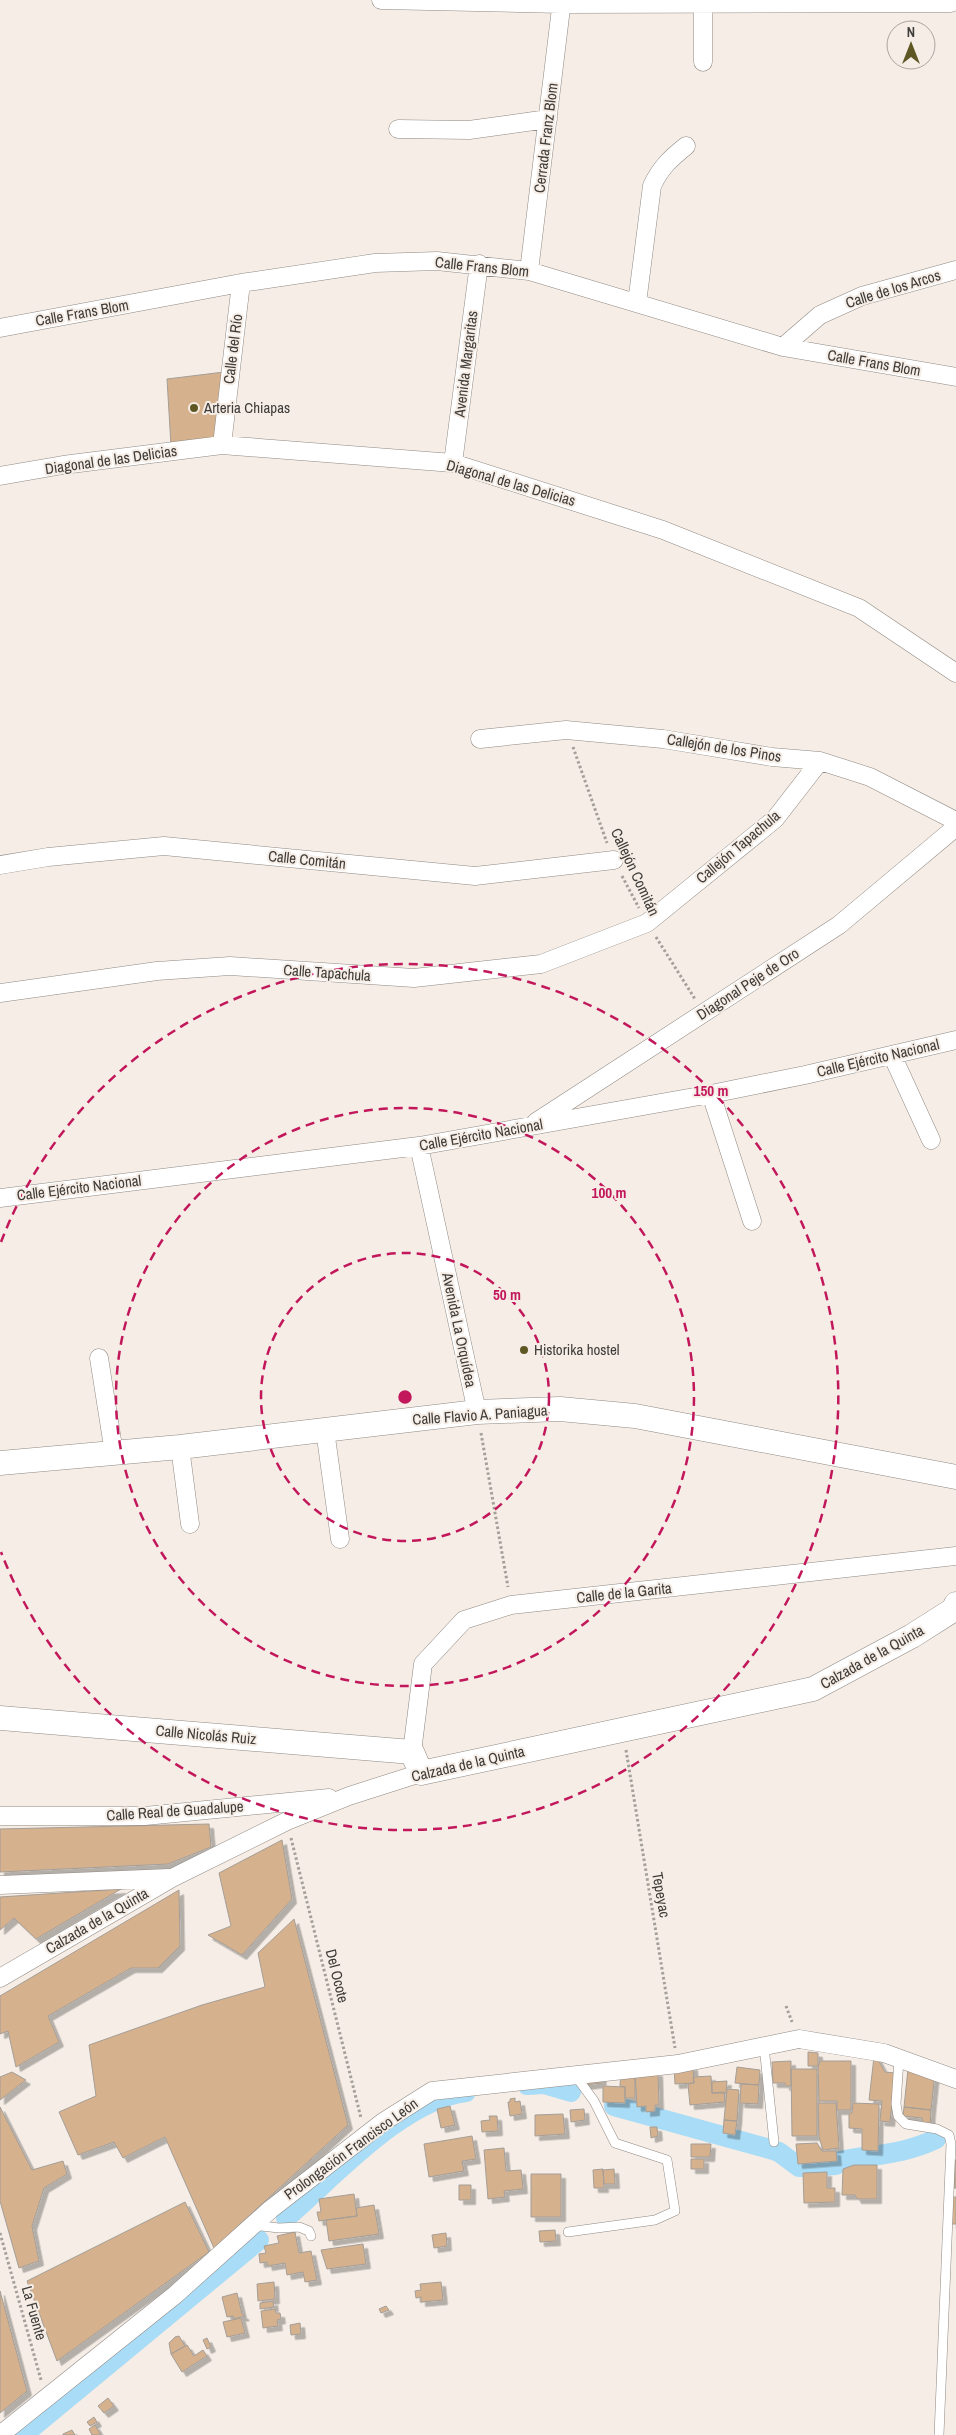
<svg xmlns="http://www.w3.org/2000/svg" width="956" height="2435" font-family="'Archivo Narrow',sans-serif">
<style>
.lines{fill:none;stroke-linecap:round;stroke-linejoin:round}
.canal{stroke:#a9dcf7;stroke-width:20}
.building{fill:#d5b18d;stroke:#a59e97;filter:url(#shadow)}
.lane-casing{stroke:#908983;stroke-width:10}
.street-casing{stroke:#908983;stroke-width:19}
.secondary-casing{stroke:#908983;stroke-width:25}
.path{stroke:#a59f9a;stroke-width:3;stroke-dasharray:2.5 2.5;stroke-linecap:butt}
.lane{stroke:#fff;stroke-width:9}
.street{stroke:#fff;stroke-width:18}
.secondary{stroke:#fff;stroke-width:24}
.ring{fill:none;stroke:#c2185b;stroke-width:2.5;stroke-dasharray:9 6}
.poi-dot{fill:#5e5724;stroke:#f5ede6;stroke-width:2}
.labels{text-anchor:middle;stroke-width:4;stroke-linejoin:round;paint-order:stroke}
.street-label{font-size:15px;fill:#3e3b38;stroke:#f5ede6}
.poi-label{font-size:15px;fill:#3e3b38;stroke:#f5ede6;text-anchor:start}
.centre{fill:#c2185b;stroke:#f5ede6;stroke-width:2.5}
.ring-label{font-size:15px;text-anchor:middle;font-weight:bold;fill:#c2185b;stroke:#f5ede6;stroke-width:4;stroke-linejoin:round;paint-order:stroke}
</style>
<defs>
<filter id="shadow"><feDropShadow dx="4.5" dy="4.5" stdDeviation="0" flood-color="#0004"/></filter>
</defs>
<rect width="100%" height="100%" fill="#f5ede6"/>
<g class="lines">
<path class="canal" d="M527,2085L544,2084L571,2092
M614,2106L770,2149L779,2152L799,2167L836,2165L840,2161C876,2154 902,2155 936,2139
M286,2218C334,2177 402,2100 466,2092
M23,2435L259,2240"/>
</g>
<path class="building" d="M224,372L215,438L171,446L167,379Z
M209,1824L211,1847L168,1864L0,1872V1829Z
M282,1840L292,1899L242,1955L208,1935L231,1926L219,1873Z
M121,1889L36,1939L14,1918L0,1930V1897Z
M179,1890L180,1946L158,1968H131L48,2016L59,2042L16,2067L8,2031L0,2034V1996Z
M294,1919L348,2125L214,2248L165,2137L123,2158L114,2142L78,2155L59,2112L96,2096L89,2045L202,2005L265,1987L258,1953Z
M808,2052L818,2053V2066H808Z
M876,2056L885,2072L895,2073L890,2122L880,2121L882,2101L869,2100L874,2057Z
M791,2061V2086H785V2083H773L772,2062Z
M820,2061H851V2110H837V2101H819L818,2067Z
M693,2066L694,2083L675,2084L674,2067Z
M737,2067L760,2070L759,2085L735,2083Z
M791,2069H817V2136H792Z
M908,2069L935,2072L931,2110L904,2107Z
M621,2071L635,2072V2098H625V2087L620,2086Z
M12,2072L26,2080L0,2100V2077Z
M635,2072H658L659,2105H655V2111L646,2112V2106L637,2107Z
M601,2073L602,2083L584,2085L583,2075Z
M711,2076L712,2093L724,2092L725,2102L690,2105L688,2084L694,2083L693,2077Z
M727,2081L726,2093H712V2082Z
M741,2084L759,2085L758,2104L740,2103Z
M603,2086L625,2087V2103L603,2102Z
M727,2089L739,2090L737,2121L724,2120Z
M515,2098V2102L520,2101L522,2114L510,2116L508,2102H510V2099Z
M818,2103H836L839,2148L823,2150L819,2137Z
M853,2103L879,2104L878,2151L862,2150V2129L849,2128V2113H852Z
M450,2106L455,2125L441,2128L437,2109Z
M0,2107L32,2170L63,2161L67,2174L44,2188L32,2226L39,2261L19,2268L0,2201Z
M904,2107L931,2110L930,2127L923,2126L922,2118L903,2116Z
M584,2109L585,2120L571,2122L570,2110Z
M563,2114L565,2134L535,2136V2115Z
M489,2116H497L498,2131L482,2132L481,2121L490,2120Z
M724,2120L737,2121L735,2135L723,2133Z
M650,2127H657L658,2136L651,2138Z
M472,2136L476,2159L462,2161L464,2171L429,2177L424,2144Z
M817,2143L822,2151H836L837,2161L798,2164L796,2144Z
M691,2144H711L710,2157H691Z
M504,2148L506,2171L521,2170L523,2189L504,2191L505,2197L488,2199L484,2150Z
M691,2159H704V2169H691Z
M955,2160H956V2188H954Z
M854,2165H877V2199H857L855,2195H842L843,2169Z
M603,2169L604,2188H594L593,2170Z
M614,2169L615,2184H604L603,2170Z
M827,2172V2188H835V2202L804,2203L803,2173Z
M531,2174H561V2217H531Z
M459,2185H471V2200H459Z
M354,2194L357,2216L319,2221L317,2212H321L319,2199Z
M953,2197H956V2224H952Z
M185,2202L209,2252L57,2361L27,2281Z
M374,2205L379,2234L329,2241L326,2220L357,2216L356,2208Z
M555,2230L556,2241L540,2242L539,2231Z
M295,2232L299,2253L311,2251L317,2280L305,2282L303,2272L287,2275L285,2263L268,2266L267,2262L260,2263L259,2254L266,2253L264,2246L279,2243L277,2236Z
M446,2233L447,2246L434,2248L432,2235Z
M363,2244L366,2264L327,2269L321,2250Z
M274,2282L275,2299L258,2301L257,2284Z
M441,2282L443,2300L421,2302V2297L416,2298L415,2291L421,2290L420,2284Z
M0,2291L27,2391L0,2413Z
M237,2293L242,2314L245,2316L234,2319L233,2316L227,2317L222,2297Z
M273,2301L274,2307L260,2309V2303Z
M386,2306L389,2310L381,2313L379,2309Z
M275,2309L276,2313H280L281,2319L277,2320L278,2326L263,2328L261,2311Z
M241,2318L245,2333L227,2337L223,2322Z
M300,2323L301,2334L291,2335L290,2325Z
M179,2336L185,2346L171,2354L169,2343L175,2337Z
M207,2338L211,2347L207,2349L203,2340Z
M187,2345L194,2356L203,2350L207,2356L182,2372L171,2354Z
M108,2398L114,2406L104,2413L98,2406Z
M94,2417L97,2422L90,2426L87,2422Z
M95,2425L101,2435H92L89,2429Z
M72,2430L75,2435H63V2434Z"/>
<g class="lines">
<g class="lane-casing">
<path id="lane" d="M764,2046L774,2142
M899,2059L896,2104L898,2116L906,2124L937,2129L949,2135L951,2144L939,2435
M253,2225L279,2228L299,2227L309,2231L311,2236
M568,2232L655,2220L675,2211L667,2160L615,2143L594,2101L575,2075"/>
</g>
<g class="street-casing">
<path id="street" d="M381,0L562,4L951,3
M703,62V0
M398,129L469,130L548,119
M529,271L562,0
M637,303L652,186C660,168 671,158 686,146
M0,328L241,283L375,263L437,261L529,271L783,347L956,377
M783,347L820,315L862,296L956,270
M222,445L241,283
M453,463L479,264
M0,476L63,465L222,445L453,463L663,530L859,608L956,673
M480,739L566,730L663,739L772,757L820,761L870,777L956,821
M0,865L48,857L164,846L475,876L614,860
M0,993L157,971L230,966L414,978L541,964L647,923L775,819L820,761
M892,1055L931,1140
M711,1094L752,1221
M536,1122L839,925L956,827
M419,1146L477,1412
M0,1198L419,1146L711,1094L805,1075L956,1040
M99,1358L114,1453
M325,1430L340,1539
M180,1447L190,1524
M412,1752L423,1664L464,1620L511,1605L956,1556
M0,1816H145L329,1798
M0,1885L169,1878
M0,1978L172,1878L287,1821L349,1796L421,1773
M0,2435L175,2295L271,2209L383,2122L432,2091L678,2064L799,2039L884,2053L956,2079"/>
</g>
<g class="secondary-casing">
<path id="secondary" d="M0,1463L180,1447L477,1412L560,1409L635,1416L956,1477
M0,1718L412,1752L421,1773L813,1689L912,1636L953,1610L956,1604"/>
</g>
<path class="path" d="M573,747L607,843
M622,876L639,908
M656,937L695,999
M481,1433L508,1587
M626,1750L675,2048
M291,1838L361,2118
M786,2006L792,2022
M0,2233L41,2380"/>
<use href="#lane" class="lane"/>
<use href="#street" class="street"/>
<use href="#secondary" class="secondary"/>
</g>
<g class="ring">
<circle cx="405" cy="1397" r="144"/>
<circle cx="405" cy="1397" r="289"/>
<path d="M1 1242A433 433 0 1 1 1 1552"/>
</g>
<g class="poi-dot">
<circle cx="194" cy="408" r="5"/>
<circle cx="524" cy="1350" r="5"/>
</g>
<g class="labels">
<g class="street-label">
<text transform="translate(546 138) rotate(-83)" y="5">Cerrada Franz Blom</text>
<text transform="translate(482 267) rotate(6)" y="5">Calle Frans Blom</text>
<text transform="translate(893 289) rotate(-17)" y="5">Calle de los Arcos</text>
<text transform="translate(82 313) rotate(-10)" y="5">Calle Frans Blom</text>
<text transform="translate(233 349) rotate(-83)" y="5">Calle del Río</text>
<text transform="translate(874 363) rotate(10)" y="5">Calle Frans Blom</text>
<text transform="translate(466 364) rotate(-83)" y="5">Avenida Margaritas</text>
<text transform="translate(111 460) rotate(-8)" y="5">Diagonal de las Delicias</text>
<text transform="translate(511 483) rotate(16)" y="5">Diagonal de las Delicias</text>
<text transform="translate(724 748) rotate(9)" y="5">Callejón de los Pinos</text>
<text transform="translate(738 847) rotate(-40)" y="5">Callejón Tapachula</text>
<text transform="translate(307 860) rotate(6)" y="5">Calle Comitán</text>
<text transform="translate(635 872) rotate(65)" y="5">Callejón Comitán</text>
<text transform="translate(327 973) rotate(4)" y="5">Calle Tapachula</text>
<text transform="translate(748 984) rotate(-33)" y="5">Diagonal Peje de Oro</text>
<text transform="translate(878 1058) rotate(-13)" y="5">Calle Ejército Nacional</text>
<text transform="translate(481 1135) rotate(-10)" y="5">Calle Ejército Nacional</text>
<text transform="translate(79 1188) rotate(-7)" y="5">Calle Ejército Nacional</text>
<text transform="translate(459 1330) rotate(78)" y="5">Avenida La Orquídea</text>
<text transform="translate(480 1415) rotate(-4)" y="5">Calle Flavio A. Paniagua</text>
<text transform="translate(624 1593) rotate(-6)" y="5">Calle de la Garita</text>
<text transform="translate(872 1657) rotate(-29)" y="5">Calzada de la Quinta</text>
<text transform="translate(206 1735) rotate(5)" y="5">Calle Nicolás Ruiz</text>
<text transform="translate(468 1764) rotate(-13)" y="5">Calzada de la Quinta</text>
<text transform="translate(175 1811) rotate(-4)" y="5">Calle Real de Guadalupe</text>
<text transform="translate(661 1895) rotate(80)" y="5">Tepeyac</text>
<text transform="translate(97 1921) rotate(-30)" y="5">Calzada de la Quinta</text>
<text transform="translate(337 1976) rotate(76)" y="5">Del Ocote</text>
<text transform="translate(351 2149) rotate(-36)" y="5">Prolongación Francisco León</text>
<text transform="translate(34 2313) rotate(74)" y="5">La Fuente</text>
</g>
<g class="poi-label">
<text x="204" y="413">Arteria Chiapas</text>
<text x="534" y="1355">Historika hostel</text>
</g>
</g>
<circle cx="405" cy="1397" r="8" class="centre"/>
<g class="ring-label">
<text x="711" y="1096">150 m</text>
<text x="609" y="1198">100 m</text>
<text x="507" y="1300">50 m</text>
</g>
<g transform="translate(911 45)"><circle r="24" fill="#f5ede6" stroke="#aca6a0"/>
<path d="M0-4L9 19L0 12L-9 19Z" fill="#5e5724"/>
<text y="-8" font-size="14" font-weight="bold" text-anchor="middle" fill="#3e3b38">N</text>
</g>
</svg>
